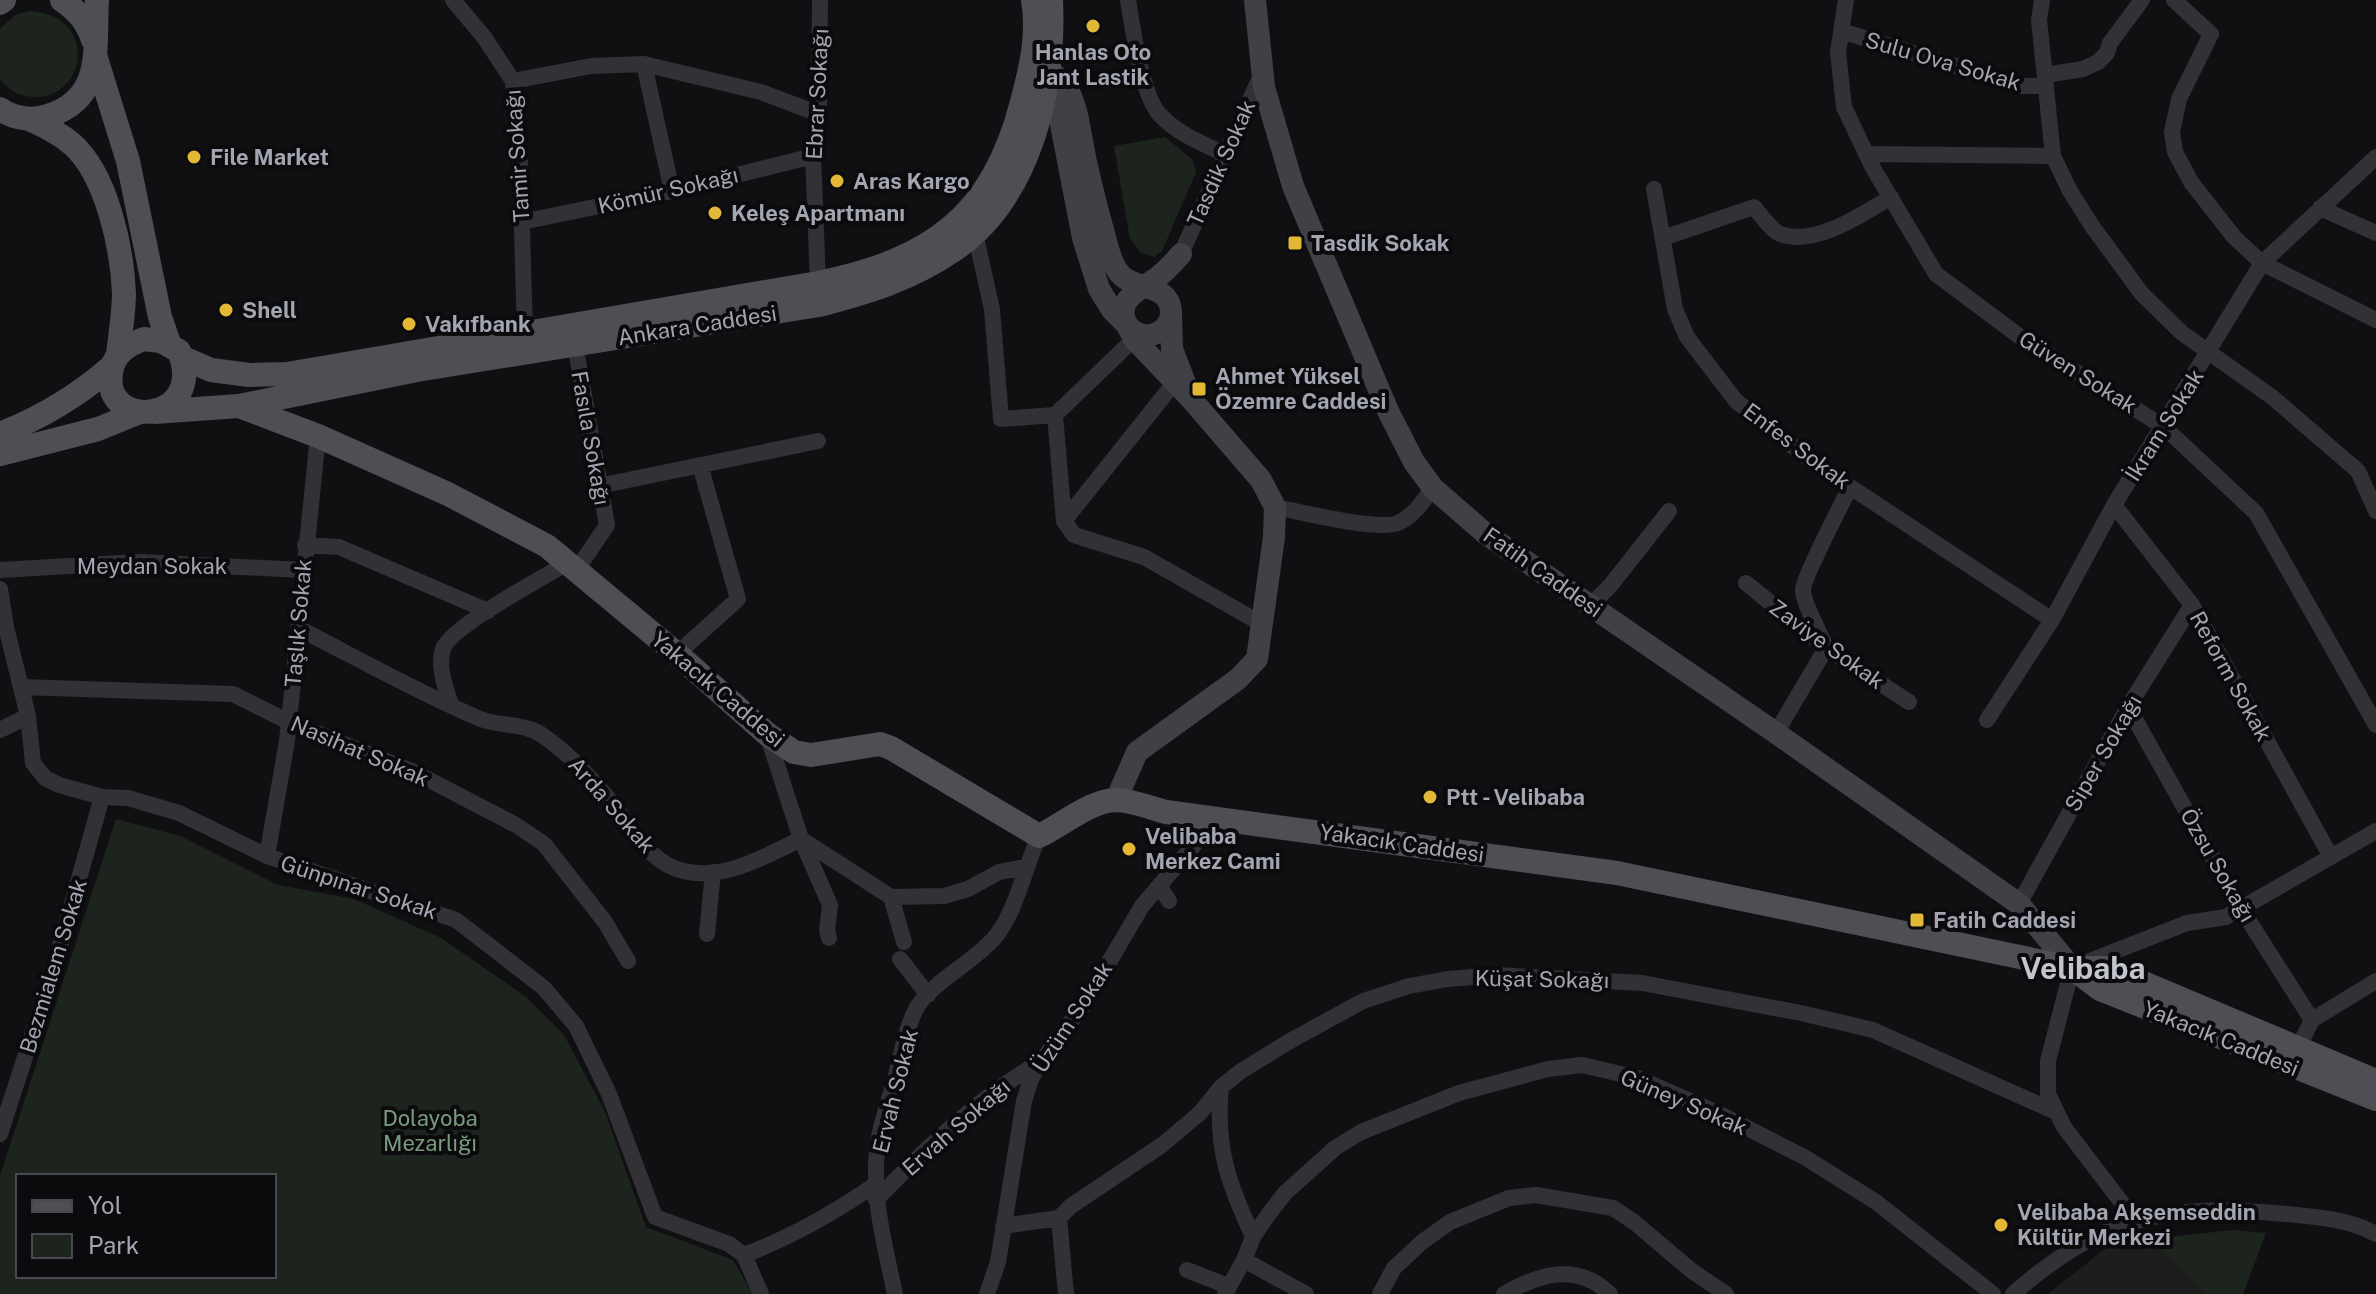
<svg xmlns="http://www.w3.org/2000/svg" width="2376" height="1294" font-family="'Public Sans',sans-serif">
<style>
.built{fill:#1d1c1e}
.green{fill:#1d241e;fill-rule:evenodd}
.lines{fill:none;stroke-linecap:round;stroke-linejoin:round}
.street{stroke:#323236;stroke-width:16}
.secondary{stroke:#404146;stroke-width:22}
.primary{stroke:#4e4f55;stroke-width:24}
.poi-dot{fill:#e3b836;stroke:#0b0b0d;stroke-width:3}
.labels{text-anchor:middle;stroke-width:8;stroke-linejoin:round;paint-order:stroke}
.poi-label{font-size:22px;font-weight:bold;fill:#a3a6b1;stroke:#0b0b0d;text-anchor:start}
.street-label{font-size:22px;fill:#a3a6b1;stroke:#0b0b0d}
.park-label{font-size:22px;fill:#7b9b7f;stroke:#0b0b0d}
.district-label{font-size:30px;font-weight:bold;fill:#c3c5ce;stroke:#0b0b0d}
</style>
<rect width="100%" height="100%" fill="#101012"/>
<path class="built" d="M2149,1239L2205,1294H2048L2107,1247Z"/>
<path class="green" d="M29,11C99,14 88,100 32,97C19,96 7,89 0,79V29L15,15Z
M1165,137L1193,160L1196,172L1162,251L1154,257L1140,252L1130,239L1114,146Z
M116,819L180,836L278,885L354,899L441,938L525,996L564,1035L605,1112L646,1227L733,1260L753,1294H0V1176ZM18,1176H274V1276H18Z
M2233,1230L2266,1233L2243,1294H2205L2149,1239Z"/>
<g class="lines">
<path class="street" d="M453,0L484,37L513,81L520,163L525,332
M1128,0C1133,29 1141,94 1160,115C1178,134 1201,143 1225,154
M1846,0L1838,52L1844,107L1873,168L1936,274L2019,336L2164,427L2256,513L2376,725
M2042,0L2039,20L2053,156L2070,191L2092,226L2142,294L2182,333L2272,397L2358,471L2376,511
M2174,0L2211,34L2179,99L2172,132L2175,152L2191,182L2234,237L2262,263L2376,320
M1841,31L2021,86H2046
M644,64L672,191
M2045,75L2083,69L2098,62L2107,53L2110,43L2142,0
M513,81L591,66L644,64L761,92L819,114
M1866,154L2053,156
M1654,189L1675,309L1687,337L1736,401L1814,463L2052,620
M2320,208L2376,233
M522,222L672,191L813,156
M975,233L992,309L1001,419L1055,415L1134,339
M1663,238L1754,207C1761,215 1771,230 1780,234C1815,247 1863,214 1891,197
M1181,254L1262,73
M818,283L813,156L819,114L820,0
M575,344L607,525L576,571
M1175,382L1064,521L1074,535L1144,557L1262,624
M1055,415L1064,521
M599,486L818,441
M2114,505L2192,605L2331,857
M1275,507C1302,512 1376,531 1398,523C1414,516 1423,501 1433,488
M305,545L339,547L488,611
M0,570L139,562L303,570
M1746,583L1826,648L1909,702
M0,589L6,627L28,716L33,763L45,778L59,785L102,797L128,798L179,813L267,856L456,920L544,988L576,1026L609,1094L655,1217L729,1244L744,1255L761,1294
M1590,606L1610,586L1669,511
M298,628C357,658 417,692 478,718C498,727 522,722 542,735C567,752 588,774 608,798C627,820 646,857 674,868C718,885 763,857 801,839L830,905L827,930L829,938
M677,654L738,599L700,465
M21,687L233,694L289,722L414,772L516,825L544,844L605,922L628,961
M451,705C446,689 437,666 443,649C451,626 543,578 567,563
M2128,707L2242,910L2312,1020
M1987,720L2052,620L2114,505L2262,263L2376,157
M0,730L28,716
M1776,733L1826,648C1821,633 1803,604 1803,590C1803,578 1842,504 1850,487
M767,734L801,839L891,897L944,896L968,889L999,872L1025,867
M267,856L287,741L318,436
M1160,887L1169,901
M891,897L904,942
M2019,904L2128,707L2192,605
M707,934L713,872
M900,959L928,995
M2294,1056L2312,1020L2376,981
M1221,1088C1215,1150 1229,1183 1253,1237
M0,1134L53,971L102,797
M876,1200C925,1149 978,1098 1040,1062
M2135,1220L2064,1127L2048,1094V1061L2072,968L2187,923L2226,917L2376,831
M1003,1226L1059,1218
M744,1255C792,1237 834,1213 876,1184
M1244,1260L1306,1294
M1187,1270L1228,1286
M895,1294C885,1246 872,1200 877,1150C879,1127 889,1102 895,1079C901,1057 905,1030 916,1009C930,983 976,961 996,936C1016,911 1025,867 1039,836
M987,1294L998,1262L1024,1101L1031,1079L1041,1061L1085,1003L1142,906L1217,818
M1066,1294L1059,1218L1071,1206L1162,1145L1200,1113L1221,1087L1241,1071L1290,1041L1363,1001L1409,986L1448,979L1496,975L1642,983L1801,1013L1873,1030L2056,1112
M1225,1294L1244,1260L1253,1237L1268,1215L1285,1193L1335,1148L1361,1132L1459,1093L1548,1069L1582,1065L1638,1078L1722,1115L1806,1158L1876,1202L1993,1294
M1380,1294L1394,1268L1422,1242L1450,1222L1509,1198L1536,1195L1613,1208L1634,1222L1692,1271L1726,1294
M1504,1294C1539,1274 1577,1262 1610,1294
M2013,1294C2103,1215 2169,1203 2286,1214C2316,1217 2350,1219 2376,1234"/>
<path class="secondary" d="M1255,0L1264,87L1293,186L1388,411L1414,462L1433,488L1486,534L1776,733L2019,904L2072,968
M1171,313L1172,349L1187,388
M1116,800L1137,752L1238,679L1257,659L1274,537L1275,507L1261,480L1192,400L1134,339L1127,325L1112,310L1099,289L1083,238L1057,104L1029,75L1049,69C1055,76 1065,84 1069,92C1078,110 1080,132 1084,152C1089,178 1096,204 1103,230C1107,243 1109,258 1117,270C1130,292 1169,281 1171,311C1172,329 1152,340 1137,333C1131,330 1127,326 1125,320C1117,296 1145,288 1159,276C1167,270 1174,262 1181,254"/>
<path class="primary" d="M62,0C78,11 87,22 93,40
M0,3L4,0
M95,55L128,161L160,317L170,346
M0,109C14,119 33,121 48,116C105,98 94,48 97,0
M29,119C44,126 59,133 72,144C107,175 122,248 124,293C124,313 120,335 118,355
M144,339L161,341L179,351C208,423 102,432 111,373C113,354 127,345 144,339Z
M181,357L211,370L249,375L287,374L818,283C931,260 992,217 1022,102C1031,68 1039,35 1033,0
M239,406L318,436L448,494L547,546L677,654L767,734L794,752L811,755L880,744L891,748L1039,836C1062,825 1090,801 1115,800C1131,800 1151,808 1166,812L1617,873L2072,968H2108L2376,1081
M154,412L239,406L417,370L819,305C867,293 912,279 954,250C1031,197 1055,88 1051,0
M0,434C43,417 78,396 112,366
M0,454L98,429L140,412
M2072,968L2100,989L2376,1099"/>
</g>
<g class="poi-dot">
<circle cx="1093" cy="26" r="8"/>
<circle cx="194" cy="157" r="8"/>
<circle cx="837" cy="181" r="8"/>
<circle cx="715" cy="213" r="8"/>
<rect x="1287" y="235" width="16" height="16" rx="4"/>
<circle cx="226" cy="310" r="8"/>
<circle cx="409" cy="324" r="8"/>
<rect x="1191" y="381" width="16" height="16" rx="4"/>
<circle cx="1430" cy="797" r="8"/>
<circle cx="1129" cy="849" r="8"/>
<rect x="1909" y="912" width="16" height="16" rx="4"/>
<circle cx="2001" cy="1225" r="8"/>
</g>
<g class="labels">
<g class="poi-label">
<text x="1093" y="60" text-anchor="middle">Hanlas Oto<tspan x="1093" dy="25">Jant Lastik</tspan></text>
<text x="210" y="165">File Market</text>
<text x="853" y="189">Aras Kargo</text>
<text x="731" y="221">Keleş Apartmanı</text>
<text x="1311" y="251">Tasdi̇k Sokak</text>
<text x="242" y="318">Shell</text>
<text x="425" y="332">Vakıfbank</text>
<text x="1215" y="384">Ahmet Yüksel<tspan x="1215" dy="25">Özemre Caddesi</tspan></text>
<text x="1446" y="805">Ptt - Velibaba</text>
<text x="1145" y="844">Velibaba<tspan x="1145" dy="25">Merkez Cami</tspan></text>
<text x="1933" y="928">Fati̇h Caddesi̇</text>
<text x="2017" y="1220">Velibaba Akşemseddin<tspan x="2017" dy="25">Kültür Merkezi</tspan></text>
</g>
<g class="street-label">
<text transform="translate(1943 61) rotate(16)" y="8">Sulu Ova Sokak</text>
<text transform="translate(817 94) rotate(-87)" y="8">Ebrar Sokağı</text>
<text transform="translate(517 156) rotate(-94)" y="8">Tamir Sokağı</text>
<text transform="translate(1221 163) rotate(-66)" y="8">Tasdik Sokak</text>
<text transform="translate(668 190) rotate(-13)" y="8">Kömür Sokağı</text>
<text transform="translate(697 325) rotate(-9)" y="8">Ankara Caddesi</text>
<text transform="translate(2078 372) rotate(32)" y="8">Güven Sokak</text>
<text transform="translate(2164 425) rotate(-58)" y="8">İkram Sokak</text>
<text transform="translate(591 438) rotate(80)" y="8">Fasıla Sokağı</text>
<text transform="translate(1797 446) rotate(37)" y="8">Enfes Sokak</text>
<text x="152" y="574">Meydan Sokak</text>
<text transform="translate(1543 572) rotate(35)" y="8">Fatih Caddesi</text>
<text transform="translate(298 623) rotate(-85)" y="8">Taşlık Sokak</text>
<text transform="translate(1827 644) rotate(36)" y="8">Zaviye Sokak</text>
<text transform="translate(2231 676) rotate(61)" y="8">Reform Sokak</text>
<text transform="translate(718 689) rotate(40)" y="8">Yakacık Caddesi</text>
<text transform="translate(360 751) rotate(23)" y="8">Nasihat Sokak</text>
<text transform="translate(2103 753) rotate(-60)" y="8">Siper Sokağı</text>
<text transform="translate(612 805) rotate(49)" y="8">Arda Sokak</text>
<text transform="translate(1402 843) rotate(8)" y="8">Yakacık Caddesi</text>
<text transform="translate(2218 865) rotate(60)" y="8">Özsu Sokağı</text>
<text transform="translate(359 887) rotate(18)" y="8">Günpınar Sokak</text>
<text transform="translate(53 966) rotate(-73)" y="8">Bezmialem Sokak</text>
<text transform="translate(1542 979) rotate(1)" y="8">Küşat Sokağı</text>
<text transform="translate(1072 1017) rotate(-57)" y="8">Üzüm Sokak</text>
<text transform="translate(2221 1038) rotate(22)" y="8">Yakacık Caddesi</text>
<text transform="translate(895 1091) rotate(-76)" y="8">Ervah Sokak</text>
<text transform="translate(1684 1102) rotate(23)" y="8">Güney Sokak</text>
<text transform="translate(956 1127) rotate(-41)" y="8">Ervah Sokağı</text>
</g>
<g class="park-label">
<text x="430" y="1126">Dolayoba<tspan x="430" dy="25">Mezarlığı</tspan></text>
</g>
<g class="district-label">
<text x="2083" y="979">Velibaba</text>
</g>
</g>
<rect x="16" y="1174" width="260" height="104" fill="#0b0b0d" stroke="#48494f" stroke-width="2"/>
<rect x="32" y="1200" width="40" height="12" fill="#4e4f55" stroke="#48494f" stroke-width="2"/>
<text x="88" y="1214" font-size="24" fill="#a3a6b1">Yol</text>
<rect x="32" y="1234" width="40" height="24" fill="#1d241e" stroke="#48494f" stroke-width="2"/>
<text x="88" y="1254" font-size="24" fill="#a3a6b1">Park</text>
</svg>
